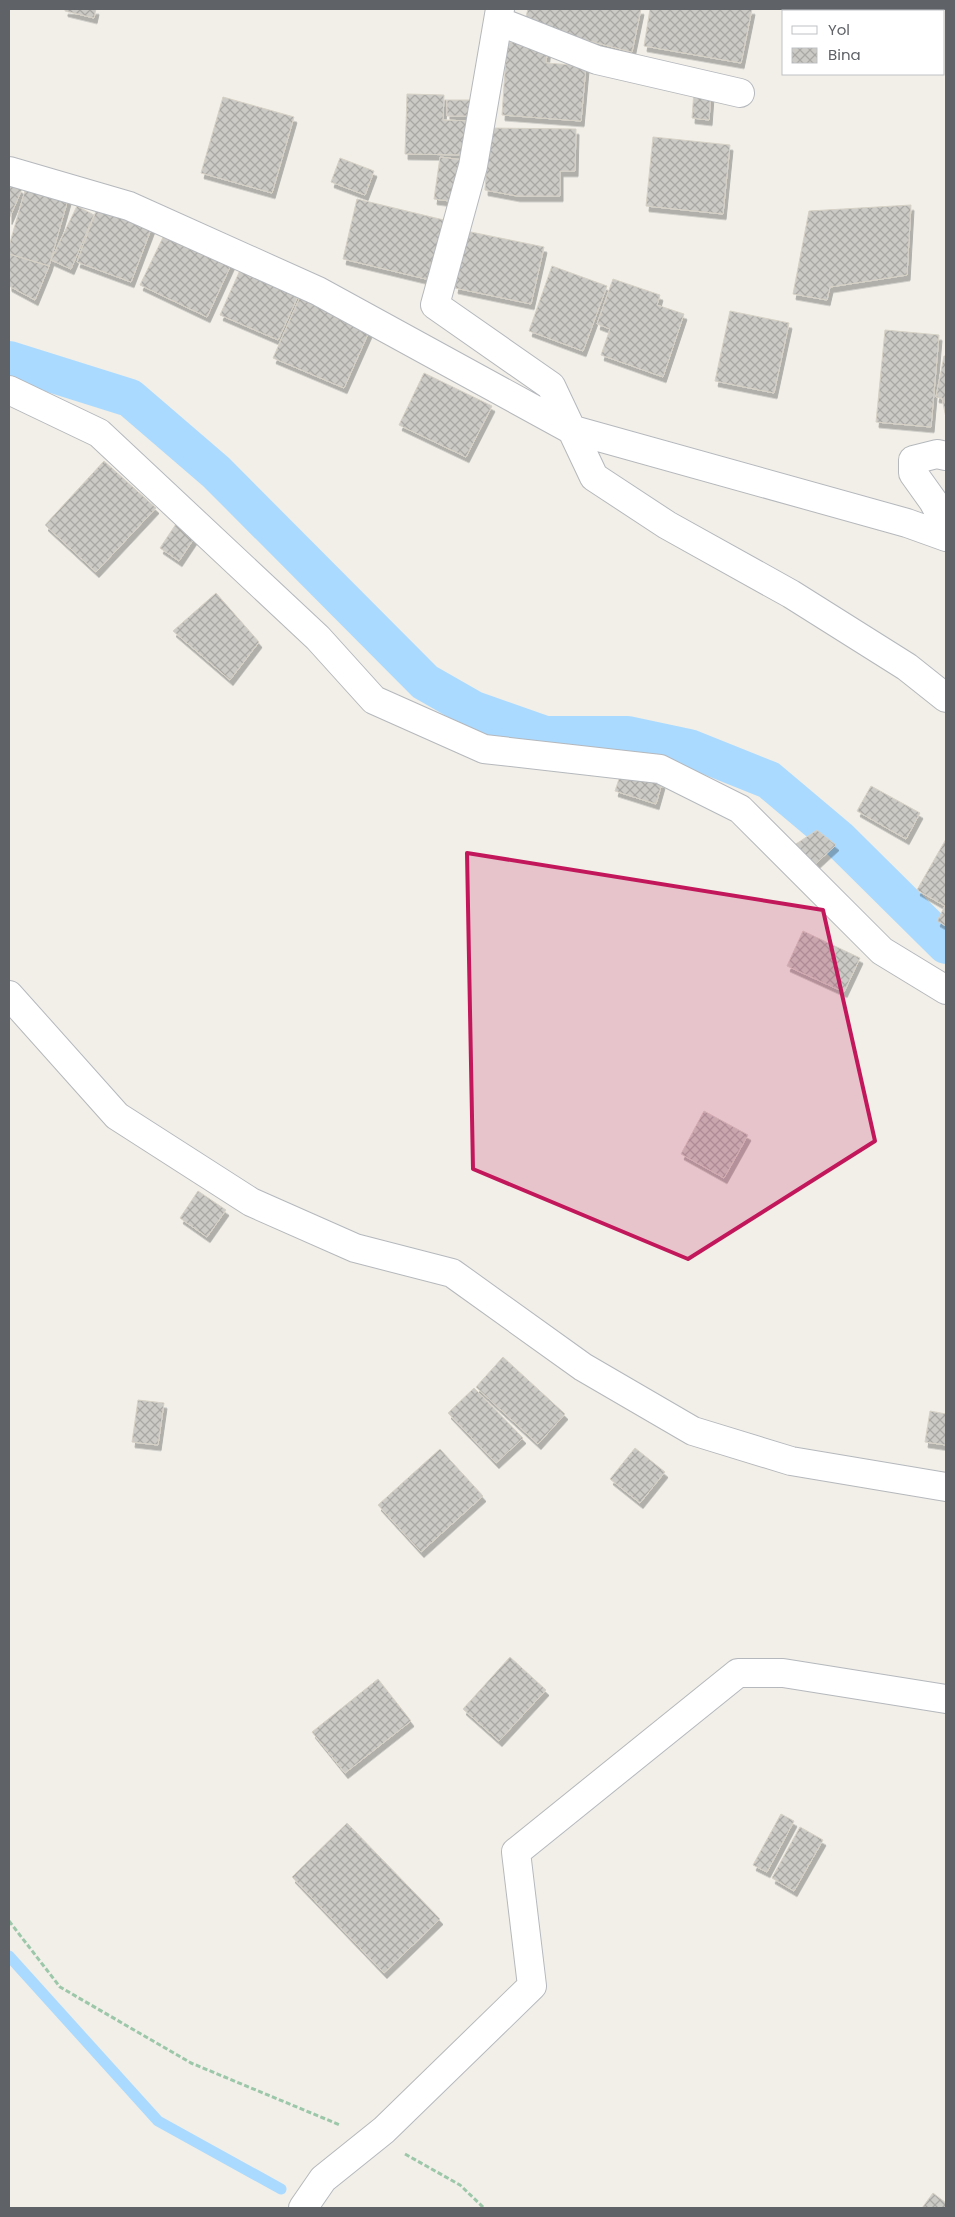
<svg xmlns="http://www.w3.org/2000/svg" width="955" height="2217" font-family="Poppins,sans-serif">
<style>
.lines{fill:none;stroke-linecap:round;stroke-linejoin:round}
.stream{stroke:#aadaff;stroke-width:11}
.canal{stroke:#aadaff;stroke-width:38}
.building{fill:url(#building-cross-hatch);stroke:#d6d1c6;filter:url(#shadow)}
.minor-casing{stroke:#b5b8bc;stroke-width:30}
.path{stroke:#9cc7a9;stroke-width:3;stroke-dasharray:5 2.5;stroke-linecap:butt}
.minor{stroke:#fff;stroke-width:28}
.marked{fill:#c2185b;fill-opacity:0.2;stroke:#c2185b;stroke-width:4;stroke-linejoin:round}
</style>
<defs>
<pattern id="building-cross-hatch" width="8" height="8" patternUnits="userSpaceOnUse" patternTransform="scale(1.25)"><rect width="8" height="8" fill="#cccac5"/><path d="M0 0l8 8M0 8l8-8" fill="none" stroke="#a9a8a4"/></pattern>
<filter id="shadow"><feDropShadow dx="3" dy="5.5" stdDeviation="0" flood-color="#0004"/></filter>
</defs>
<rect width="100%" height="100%" fill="#f1efe8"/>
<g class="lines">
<path class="stream" d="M9,1956L158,2121L281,2189"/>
<path class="canal" d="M9,360L130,398L216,472L425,682L474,710L545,735H628L689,748L769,780L839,839L946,945"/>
</g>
<path class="building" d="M65,9H96L94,18L65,11Z
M528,9H641L632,52L524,24Z
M650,9H752L741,63L644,46Z
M507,42L548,45L546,63L586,66L581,121L502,115Z
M694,91L711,93L709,120L692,118Z
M407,94L444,95L443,120L469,121L468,155L405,154Z
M223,97L294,117L272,193L201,173Z
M447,100H473V116H447Z
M489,128L576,129L575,171H560V196H517L485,190Z
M653,137L730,145L723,214L646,206Z
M440,157L463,160L457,202L434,199Z
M340,158L374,171L365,195L331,182Z
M9,184L22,189L9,219Z
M26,187L68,199L49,266L9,254V246Z
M357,199L448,221L434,281L343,259Z
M99,203L153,224L131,282L77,262Z
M911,205L907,275L830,287L827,300L793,294L809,211Z
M77,206L94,215L71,269L51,260Z
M169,225L235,256L207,317L140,285Z
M466,231L544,247L531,304L455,288Z
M9,254L49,266L35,300L9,286Z
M245,259L303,285L278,340L220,315Z
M552,266L607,286L583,351L529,331Z
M613,279L660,295L657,305L684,314L663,377L601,355L610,329L597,324Z
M301,295L372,325L344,388L273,358Z
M730,311L789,323L774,393L715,381Z
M885,330L939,335L931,427L876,422Z
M944,356H946V418L942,398L936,397Z
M424,373L492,406L466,457L399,425Z
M104,461L156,508L96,572L45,525Z
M176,524L195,537L179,561L160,548Z
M216,593L259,642L230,680L173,631Z
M622,770L662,783L656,804L615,791Z
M871,786L920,813L906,839L857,811Z
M817,830L836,845L812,867L793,846Z
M946,839V926L937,921L945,906L917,890Z
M803,931L860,958L844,992L787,966Z
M704,1111L748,1135L724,1178L681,1154Z
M198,1191L226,1210L207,1237L180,1218Z
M503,1357L565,1414L538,1444L476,1387Z
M474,1388L523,1438L496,1463L448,1413Z
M138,1400L164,1403L158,1445L132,1442Z
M930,1411L946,1414V1445L925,1442Z
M635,1448L665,1472L640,1503L610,1479Z
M440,1449L483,1496L421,1552L378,1505Z
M510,1657L546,1690L499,1741L463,1709Z
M378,1679L411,1721L345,1773L312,1732Z
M781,1814L794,1821L767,1872L753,1865Z
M347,1823L440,1919L384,1973L292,1877Z
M800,1827L823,1840L794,1891L772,1878Z
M933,2193L946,2203V2208H922Z"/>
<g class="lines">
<g class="minor-casing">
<path id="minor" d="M500,9L473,166L435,305L551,386L594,477L667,525L791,594L907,667L946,698
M498,21L597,60L740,93
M9,171L129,206L318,291L570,429L907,523L946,537
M9,390L99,433L318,638L374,700L484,749L660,769L740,809L882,951L946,990
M946,456L937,454L913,460V473L933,501L946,525
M9,995L117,1116L251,1202L355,1248L452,1273L583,1367L693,1431L791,1461L946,1487
M303,2208L323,2179L384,2130L532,1986L516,1852L738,1673H783L946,1699"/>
</g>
<path class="path" d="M9,1921L60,1987L191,2063L340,2125
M405,2154L460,2185L484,2208"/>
<use href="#minor" class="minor"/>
</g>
<path class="marked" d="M467,853L823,910L875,1141L688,1259L473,1169Z"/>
<rect width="955" height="2217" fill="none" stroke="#5f6368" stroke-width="20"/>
<rect x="782" y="10" width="162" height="65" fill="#ffffff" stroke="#bfc1c3"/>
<rect x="792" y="26" width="25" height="8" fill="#ffffff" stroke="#bfc1c3"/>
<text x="828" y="35" font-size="15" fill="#5f6368">Yol</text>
<rect x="792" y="48" width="25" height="15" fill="url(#building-cross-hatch)" stroke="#bfc1c3"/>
<text x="828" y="60" font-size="15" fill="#5f6368">Bina</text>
</svg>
